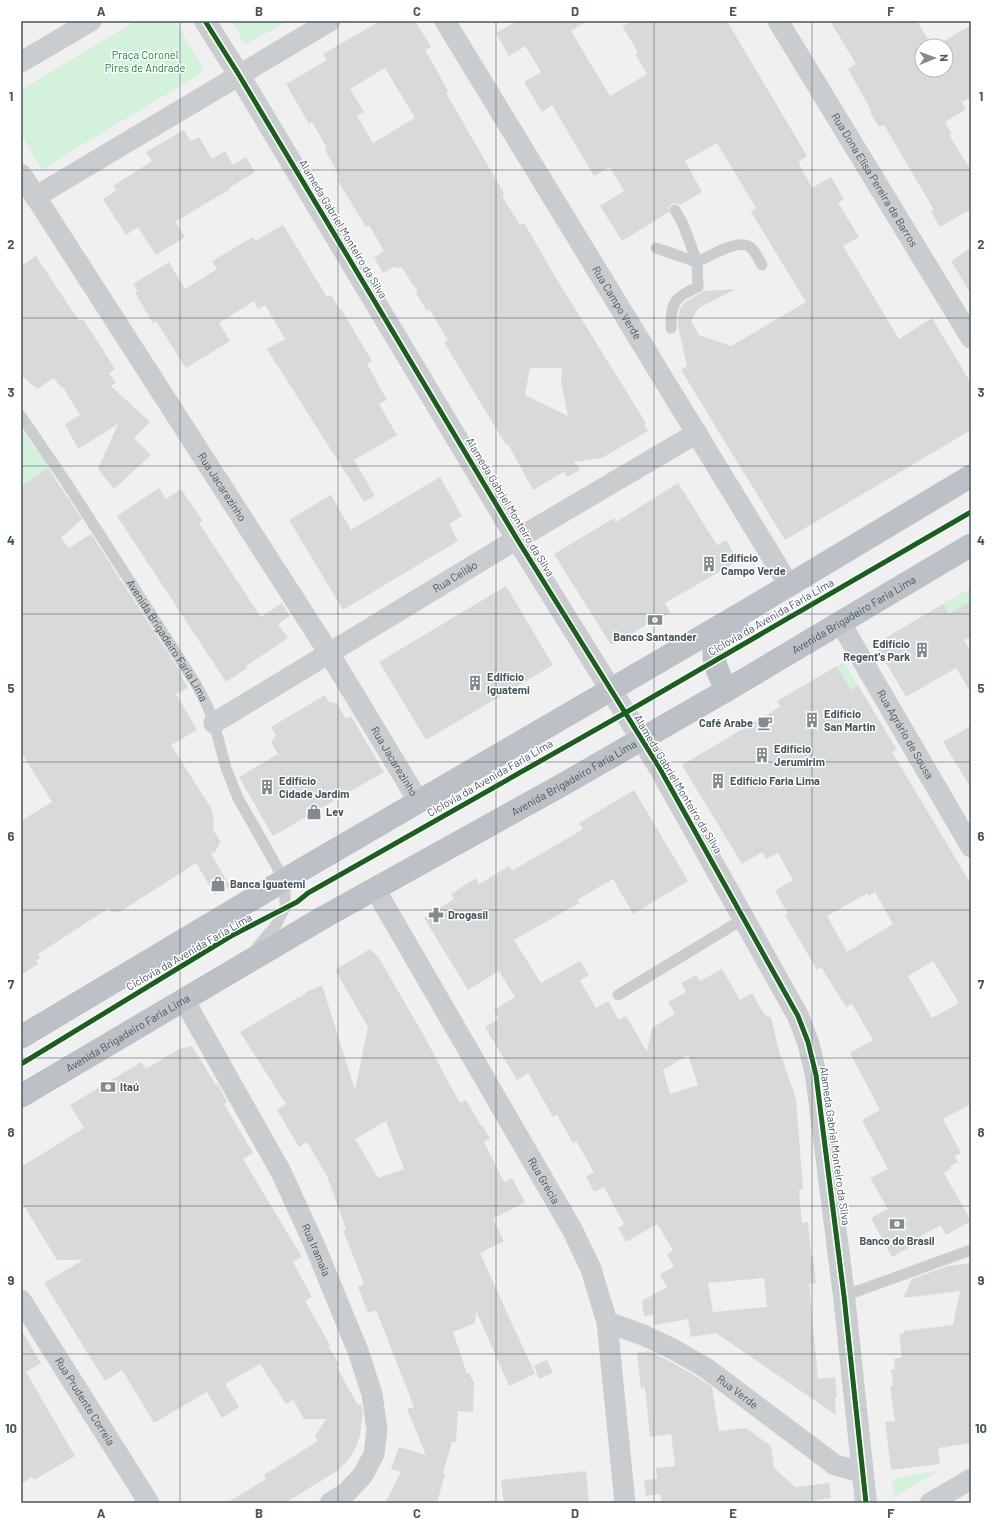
<svg xmlns="http://www.w3.org/2000/svg" width="992" height="1524" font-family="Barlow,sans-serif">
<style>
.green{fill:#d4f1dc}
.building{fill:#d8d9d9;fill-rule:evenodd}
.lines{fill:none;stroke-linecap:round;stroke-linejoin:round}
.highway-casing{stroke:#b5bbc0;stroke-width:23}
.lane{stroke:#c9cdcf;stroke-width:11}
.street{stroke:#c9cdcf;stroke-width:21}
.secondary{stroke:#cacdd0;stroke-width:22}
.highway{stroke:#bbc1c6;stroke-width:22}
.cycleway-casing{stroke:#fff;stroke-width:8}
.cycleway{stroke:#1b5e20;stroke-width:5}
.grid{fill:none;stroke:#46555e;stroke-width:1;stroke-opacity:0.55}
.labels{text-anchor:middle;stroke-width:3;stroke-linejoin:round;paint-order:stroke}
.park-label{font-size:11px;fill:#138440;stroke:#fff}
.street-label{font-size:11px;fill:#46555e;stroke:#fff}
.poi-label{font-size:11px;font-weight:bold;fill:#46555e;stroke:#fff;text-anchor:start}
.neatline{fill:none;stroke:#46555e;stroke-width:1.5}
.grid-label{font-size:13px;text-anchor:middle;font-weight:bold;fill:#46555e}
</style>
<rect width="100%" height="100%" fill="#f1f0f0"/>
<path class="green" d="M136,21H175L203,67L204,72L82,145L42,170L21,134V90Z
M232,21H288L245,45Z
M21,429L50,467L21,486Z
M971,588V601L949,614L943,604Z
M844,662L858,685L851,690L837,666Z
M941,1470L894,1497L892,1479Z"/>
<path class="building" d="M380,21H415L431,47L425,50L449,92L446,93L505,195L502,196L520,225L524,223L556,278L646,423L644,424L648,431L602,458L574,462L580,470L567,477L564,472L533,490L508,444L506,445L444,342L448,340L429,309L427,311L416,293L418,292L401,267L397,269L396,266L383,273L374,258L384,251L369,225L366,227L352,204L337,179L340,177L325,150L327,148L312,122L309,124L286,84L327,60L323,54ZM385,68L415,118L373,143L357,116L364,112L350,89ZM530,368H562L561,382L568,416L525,395Z
M517,21H587L571,31L610,96L647,74L635,54L638,52L622,26L631,21H727L807,156L798,162L812,188L831,177L844,199L838,203L859,237L843,246L899,339L932,318L971,383V430L785,540L681,370L687,366L678,326V320L680,309L684,303L704,291L736,289L699,308L696,312L691,321L699,335L731,346L806,302L751,212L756,208L717,143L685,161L702,192L680,205L675,203L671,204L669,207V212L622,241L600,206L624,191L610,167L594,176L552,105L542,112L524,82L541,72L525,46L509,56L496,33Z
M830,21H917L932,46H922V70H946V46H936L971,25V97L962,102L966,109L945,122L952,134L949,135L971,170V209L940,227L931,212L934,210L884,125L879,127L870,112L871,110L848,69L856,64Z
M184,130L191,141L199,137L212,159L225,151L233,165L246,157L255,172L229,188L230,189L175,222L185,237L156,255L138,227L126,235L103,199L116,191L113,186L152,161L146,152Z
M283,225L327,297L331,295L340,310L341,309L372,361L367,364L387,400L379,404L397,435L354,460L375,496L364,502L267,349L285,339L265,305L258,309L254,301L219,323L230,341L186,368L156,321L153,323L135,293L138,291L133,284L169,262L185,289L217,269L212,261L253,237L255,241Z
M971,248V294L951,261Z
M36,256L79,321L83,319L115,369L109,373L116,383L111,386L150,422L134,438L151,455L114,489L98,469L118,424L78,449L65,424L80,415L63,387L61,388L54,378L37,389L21,375V266Z
M48,468L82,519L61,538L69,548L91,534L181,673V676L188,688L176,694L197,730L171,745L211,808L214,819L213,830L221,842L218,844L219,846L216,849L217,850L211,854L230,886L215,895L196,863L118,913L115,911L111,912L109,908L38,954L40,958L36,961L38,964L21,975V821L52,802L21,752V486Z
M440,477L462,516L449,524L458,541L343,610L289,520L331,495L351,530Z
M678,483L717,545L726,540L738,561L665,603L670,612L611,645L554,554L614,518L616,522Z
M159,488L166,499L181,489L203,521L199,523L261,617L282,603L290,616L278,624L288,638L246,666L247,668L226,682L117,516Z
M506,586L553,665L426,740L379,662Z
M971,601V637L964,640L971,652V693L956,668L906,697L875,644L943,604L949,614Z
M837,666L851,690L858,685L897,750L892,752L971,884V1104L943,1119L961,1153L954,1156L958,1162L950,1166L952,1168L944,1173L971,1221L946,1235L941,1225L910,1242L912,1246L892,1257L871,1218L888,1209L870,1178L888,1169L862,1120L880,1110L850,1053L873,1040L852,1004L846,1007L821,967L817,970L785,915L788,914L775,891L793,880L778,853L766,859L762,852L742,864L682,765L780,707L777,701ZM875,892L893,924L847,952L827,916L868,893L869,896ZM933,961L959,1003L932,1018L908,976Z
M325,695L328,701L337,704L346,719L351,716L384,772L273,836L239,777L278,754L271,742L276,735L271,727Z
M971,726V788L943,742Z
M634,790L688,881L633,914L613,879L577,900L579,903L514,940L541,983L580,961L589,975L580,981L596,1008L608,1001L619,1020L626,1016L647,1052L652,1028L675,1014L668,1002L686,992L681,983L696,975L700,981L722,969L740,1000L752,993L764,1014L771,1018L781,1059L782,1058L796,1099L803,1189L799,1190L802,1223L808,1222L811,1257L813,1256L816,1283L809,1284L818,1379L835,1377L837,1397L835,1398L836,1415L716,1333L691,1337L688,1319L655,1325L653,1315L644,1316L642,1301L667,1287L660,1274L674,1267L667,1254L673,1250L657,1224L626,1242L618,1228L624,1224L604,1187L594,1192L586,1177L594,1172L576,1141L573,1143L557,1115L553,1117L528,1073L517,1080L485,1027L499,1019L494,1010L515,997L499,971L468,990L424,918L454,899L451,894L476,878L479,884L509,866L512,871L583,829L579,823ZM688,1055L698,1085L670,1094L663,1070ZM764,1278L767,1307L713,1312L708,1283Z
M370,949L379,958L427,1041L445,1076L460,1103L466,1100L481,1126L482,1125L490,1139L484,1142L504,1182L512,1178L525,1202L493,1219L504,1241L480,1253L535,1374L509,1386L476,1311L475,1323L453,1332L467,1374L469,1373L474,1383L473,1412L458,1411L456,1442H452L443,1473L445,1474L437,1503H385L401,1472L391,1469L399,1447L426,1455L407,1409L414,1407L376,1310L368,1313L358,1287L364,1284L343,1230L346,1229L327,1176L307,1142L299,1147L277,1110L286,1104L240,1032L299,997L300,998L308,991L322,985L355,1090L368,1027L335,970ZM386,1121L404,1169L378,1178L355,1139Z
M192,1046L216,1085L218,1084L227,1102L224,1104L253,1153L243,1159L302,1257L293,1262L312,1297L305,1301L330,1345L328,1346L339,1364L336,1366L358,1405L361,1404L363,1412L360,1435L355,1449L349,1459L337,1471L285,1503H227L266,1479L264,1475L318,1441L315,1436L326,1419H304L293,1400L286,1404L260,1364L225,1384L239,1407L222,1418L207,1392L154,1423L122,1370L105,1381L44,1283L83,1260H57L21,1201V1167L84,1128L70,1105L141,1062L146,1069L179,1049Z
M971,1263V1443L938,1448L940,1464L891,1470L885,1422L895,1421L890,1387L893,1386L891,1370L895,1369L894,1359L902,1357L899,1334L904,1333V1331L953,1325L960,1291L903,1298L912,1279L948,1266Z
M21,1330L41,1363L26,1372L75,1456L34,1480L32,1477L21,1484Z
M649,1351L667,1360L699,1378L712,1387L719,1431L746,1428L771,1446L774,1468L795,1487L829,1483L831,1498L795,1503H662L660,1494L646,1496L644,1480L657,1479L656,1468L675,1466L671,1434L650,1437L645,1387L641,1388L637,1353Z
M547,1360L553,1373L539,1379L534,1366Z
M586,1471L589,1503H504L501,1480Z"/>
<g class="lines">
<g class="highway-casing">
<g id="highway">
<path d="M727,690C719,675 706,653 721,637C725,633 732,631 737,628"/>
<path d="M21,1037L296,873L751,608L971,476"/>
<path id="s11" d="M21,1096L324,917L562,785L727,690L971,545"/>
</g>
</g>
<g class="lane">
<path d="M656,248L697,262C708,257 739,238 750,247C755,251 759,260 762,265"/>
<path d="M671,328C671,302 674,297 698,287L697,262L683,224L675,210"/>
<path id="s1" d="M21,416L66,482L196,684L207,705L214,723L226,768L238,798L285,881V908L276,925L254,951"/>
<path d="M618,995L745,918"/>
<path d="M844,1296L971,1250"/>
</g>
<g class="street">
<path id="s2" d="M445,21L789,585"/>
<path id="s3" d="M778,21L971,338"/>
<path d="M21,62L91,21"/>
<path id="s4" d="M21,174L329,653L419,802"/>
<path d="M35,197L330,21"/>
<path id="s5" d="M840,622L971,847"/>
<path id="s6" d="M214,723L517,539L697,433"/>
<path id="s7" d="M375,889L573,1231L591,1269L607,1322L625,1503"/>
<path id="s8" d="M184,1000L281,1172L314,1244L358,1351L372,1394L377,1429L374,1454L363,1475L346,1493L330,1503"/>
<path id="s9" d="M21,1300L149,1503"/>
<path id="s10" d="M607,1322L643,1335L673,1349L706,1368L835,1465L862,1472"/>
<path d="M930,1503L971,1479"/>
</g>
<path class="secondary" d="M205,21L239,75L517,539L659,767L798,1016L808,1042L816,1075L844,1296L866,1503"/>
<use href="#highway" class="highway"/>
<g class="cycleway-casing">
<path id="cycleway" d="M205,21L239,75L517,539L659,767L798,1016L808,1042L816,1075L844,1296L866,1503
M21,1064L231,936L297,902L308,893L625,713L971,512"/>
</g>
<use href="#cycleway" class="cycleway"/>
</g>
<path class="grid" d="M180,21V1503M338,21V1503M496,21V1503M654,21V1503M812,21V1503M21,170H971M21,318H971M21,466H971M21,614H971M21,762H971M21,910H971M21,1058H971M21,1206H971M21,1354H971"/>
<defs>
<g id="building-bare" transform="scale(1.2)"><path d="M-4-6H4V6H1V3H-1V6H-4ZM-2.5-4.3h1.7v1.8h-1.7ZM.8-4.3h1.7v1.8H.8ZM-2.5-1h1.7V.8h-1.7ZM.8-1h1.7V.8H.8Z" fill="#828b91" stroke="#fff" stroke-width="2.5" paint-order="stroke"/></g>
<g id="bank-bare" transform="scale(1.2)"><path d="M-6-4H6V4H-6ZM0-2.3a2.3 2.3 0 1 0 0 4.6a2.3 2.3 0 1 0 0-4.6Z" fill="#828b91" stroke="#fff" stroke-width="2.5" paint-order="stroke"/></g>
<g id="cafe-bare" transform="scale(1.2)"><path d="M-5.5-4.5H6V0H3Q3 3.5 0 3.5H-2.5Q-5.5 3.5-5.5 0ZM3-3.2v2h1.7v-2ZM-6 4.5H4V6H-6Z" fill="#828b91" stroke="#fff" stroke-width="2.5" paint-order="stroke"/></g>
<g id="shop-bare" transform="scale(1.2)"><path d="M-5-2.5h2.3a2.7 3.5 0 0 1 5.4 0H5L5.5 6h-11ZM-1.5-2.5h3a1.5 2.3 0 0 0-3 0Z" fill="#828b91" stroke="#fff" stroke-width="2.5" paint-order="stroke"/></g>
<g id="pharmacy-bare" transform="scale(1.2)"><path d="M-2-6h4v4h4v4h-4v4h-4v-4h-4v-4h4Z" fill="#828b91" stroke="#fff" stroke-width="2.5" paint-order="stroke"/></g>
</defs>
<g fill-rule="evenodd">
<use href="#building-bare" x="709" y="564"/>
<use href="#bank-bare" x="655" y="620"/>
<use href="#building-bare" x="922" y="650"/>
<use href="#building-bare" x="475" y="683"/>
<use href="#building-bare" x="812" y="720"/>
<use href="#cafe-bare" x="765" y="723"/>
<use href="#building-bare" x="762" y="755"/>
<use href="#building-bare" x="718" y="781"/>
<use href="#building-bare" x="267" y="787"/>
<use href="#shop-bare" x="314" y="812"/>
<use href="#shop-bare" x="218" y="884"/>
<use href="#pharmacy-bare" x="436" y="915"/>
<use href="#bank-bare" x="108" y="1087"/>
<use href="#bank-bare" x="897" y="1224"/>
</g>
<g class="labels">
<g class="park-label">
<text x="145" y="59">Praça Coronel<tspan x="145" dy="13">Pires de Andrade</tspan></text>
</g>
<g class="street-label">
<text dy="4" stroke="none"><textPath href="#s3" startOffset="186">Rua Dona Elisa Pereira de Barros</textPath></text>
<text transform="translate(343 229) rotate(59)" y="4">Alameda Gabriel Monteiro da Silva</text>
<text dy="4" stroke="none"><textPath href="#s2" startOffset="330">Rua Campo Verde</textPath></text>
<text dy="4" stroke="none"><textPath href="#s4" startOffset="372">Rua Jacarezinho</textPath></text>
<text transform="translate(510 507) rotate(59)" y="4">Alameda Gabriel Monteiro da Silva</text>
<text dy="4" stroke="none"><textPath href="#s6" startOffset="282">Rua Ceilão</textPath></text>
<text dy="4" stroke="none"><textPath href="#s11" startOffset="962">Avenida Brigadeiro Faria Lima</textPath></text>
<text transform="translate(771 617) rotate(-30)" y="4">Ciclovia da Avenida Faria Lima</text>
<text dy="4" stroke="none"><textPath href="#s1" startOffset="268">Avenida Brigadeiro Faria Lima</textPath></text>
<text dy="4" stroke="none"><textPath href="#s5" startOffset="130">Rua Agrário de Sousa</textPath></text>
<text dy="4" stroke="none"><textPath href="#s4" startOffset="696">Rua Jacarezinho</textPath></text>
<text transform="translate(490 778) rotate(-30)" y="4">Ciclovia da Avenida Faria Lima</text>
<text dy="4" stroke="none"><textPath href="#s11" startOffset="638">Avenida Brigadeiro Faria Lima</textPath></text>
<text transform="translate(678 784) rotate(59)" y="4">Alameda Gabriel Monteiro da Silva</text>
<text transform="translate(189 952) rotate(-30)" y="4">Ciclovia da Avenida Faria Lima</text>
<text dy="4" stroke="none"><textPath href="#s11" startOffset="124">Avenida Brigadeiro Faria Lima</textPath></text>
<text transform="translate(835 1146) rotate(82)" y="4">Alameda Gabriel Monteiro da Silva</text>
<text dy="4" stroke="none"><textPath href="#s7" startOffset="337">Rua Grécia</textPath></text>
<text dy="4" stroke="none"><textPath href="#s8" startOffset="283">Rua Iramaia</textPath></text>
<text dy="4" stroke="none"><textPath href="#s10" startOffset="149">Rua Verde</textPath></text>
<text dy="4" stroke="none"><textPath href="#s9" startOffset="120">Rua Prudente Correia</textPath></text>
</g>
<g class="poi-label">
<text x="721" y="562">Edifício<tspan x="721" dy="13">Campo Verde</tspan></text>
<text x="655" y="641" text-anchor="middle">Banco Santander</text>
<text x="910" y="648" text-anchor="end">Edifício<tspan x="910" dy="13">Regent's Park</tspan></text>
<text x="487" y="681">Edifício<tspan x="487" dy="13">Iguatemi</tspan></text>
<text x="824" y="718">Edifício<tspan x="824" dy="13">San Martin</tspan></text>
<text x="753" y="727" text-anchor="end">Café Arabe</text>
<text x="774" y="753">Edifício<tspan x="774" dy="13">Jerumirim</tspan></text>
<text x="279" y="785">Edifício<tspan x="279" dy="13">Cidade Jardim</tspan></text>
<text x="730" y="785">Edifício Faria Lima</text>
<text x="326" y="816">Lev</text>
<text x="230" y="888">Banca Iguatemi</text>
<text x="448" y="919">Drogasil</text>
<text x="120" y="1091">Itaú</text>
<text x="897" y="1245" text-anchor="middle">Banco do Brasil</text>
</g>
</g>
<rect width="992" height="1524" fill="none" stroke="#ffffff" stroke-width="44"/>
<g transform="translate(934 58) rotate(89)"><circle r="19" fill="#ffffff" stroke="#b5bbbf"/>
<path d="M0-3L7 15L0 10L-7 15Z" fill="#828b91"/>
<text y="-6" font-size="11" font-weight="bold" text-anchor="middle" fill="#46555e">N</text>
</g>
<rect x="22" y="22" width="948" height="1480" class="neatline"/>
<g class="grid-label">
<text x="101" y="16">A</text>
<text x="259" y="16">B</text>
<text x="417" y="16">C</text>
<text x="575" y="16">D</text>
<text x="733" y="16">E</text>
<text x="891" y="16">F</text>
<text x="11" y="101">1</text>
<text x="981" y="101">1</text>
<text x="11" y="249">2</text>
<text x="981" y="249">2</text>
<text x="11" y="397">3</text>
<text x="981" y="397">3</text>
<text x="11" y="545">4</text>
<text x="981" y="545">4</text>
<text x="11" y="693">5</text>
<text x="981" y="693">5</text>
<text x="11" y="841">6</text>
<text x="981" y="841">6</text>
<text x="11" y="989">7</text>
<text x="981" y="989">7</text>
<text x="11" y="1137">8</text>
<text x="981" y="1137">8</text>
<text x="11" y="1285">9</text>
<text x="981" y="1285">9</text>
<text x="11" y="1433">10</text>
<text x="981" y="1433">10</text>
<text x="101" y="1518">A</text>
<text x="259" y="1518">B</text>
<text x="417" y="1518">C</text>
<text x="575" y="1518">D</text>
<text x="733" y="1518">E</text>
<text x="891" y="1518">F</text>
</g>
</svg>
